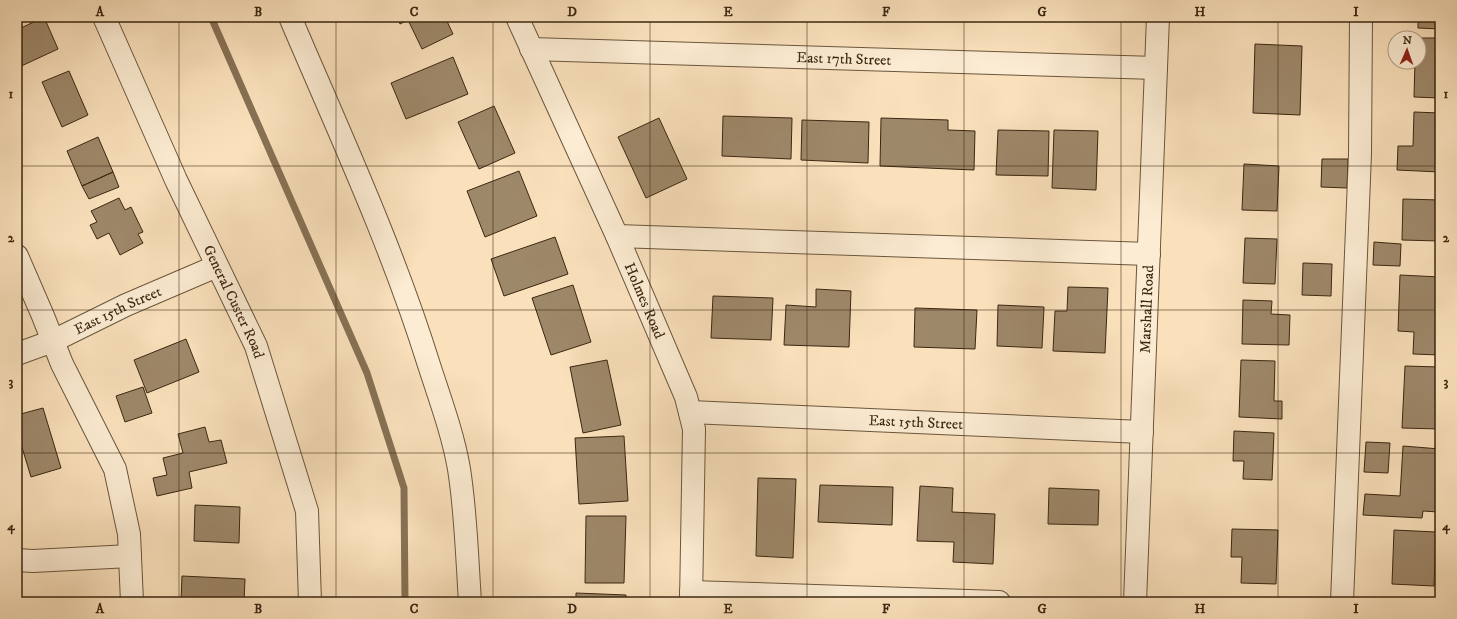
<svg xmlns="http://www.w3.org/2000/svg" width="1457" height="619" font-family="'IM FELL DW Pica',serif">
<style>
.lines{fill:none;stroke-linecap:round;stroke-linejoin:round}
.stream{stroke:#877155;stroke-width:7}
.building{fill:#9e886a;stroke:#3b2711}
.minor-casing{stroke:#6b563c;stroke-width:24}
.minor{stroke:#fcecd3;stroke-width:22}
.grid{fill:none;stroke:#3b2711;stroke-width:1;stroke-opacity:0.55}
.labels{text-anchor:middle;stroke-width:4;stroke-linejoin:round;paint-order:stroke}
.street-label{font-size:15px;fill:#3b2711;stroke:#fcecd3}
.neatline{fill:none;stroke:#3b2711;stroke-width:1.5}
.grid-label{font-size:13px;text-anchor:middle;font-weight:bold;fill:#3b2711}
</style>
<rect width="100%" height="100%" fill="#fae1bc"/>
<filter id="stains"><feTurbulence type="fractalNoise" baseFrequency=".005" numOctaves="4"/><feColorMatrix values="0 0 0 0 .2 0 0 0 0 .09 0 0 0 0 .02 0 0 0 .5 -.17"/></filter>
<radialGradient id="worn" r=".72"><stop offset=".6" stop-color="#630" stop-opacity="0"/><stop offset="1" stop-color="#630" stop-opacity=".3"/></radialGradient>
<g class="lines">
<path class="stream" d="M211,17L367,373L404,488L405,602"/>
</g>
<path class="building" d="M44,17L58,49L17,68V30Z
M397,17H445L453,34L422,49L408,20L400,24Z
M1418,17H1440V29L1418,28Z
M1416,38H1440V98L1414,97L1415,62H1419V38Z
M1255,44L1302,46L1300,115L1253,113Z
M453,57L468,94L406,119L391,83Z
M69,71L88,115L62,127L42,82Z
M494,106L515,153L479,169L458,122Z
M1414,112L1440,113V172L1397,170L1398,146H1413Z
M723,116L792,118L791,159L722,156Z
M659,118L687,179L646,198L618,137Z
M881,118L948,120V130L975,131L974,170L880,166Z
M802,120L869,122L868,163L801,160Z
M998,130L1049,131L1048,176L996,175Z
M1054,130L1098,131L1096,190L1052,188Z
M98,137L113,172L82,186L67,151Z
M1322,159H1348L1347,188L1321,187Z
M1244,164L1279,166L1277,211L1242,210Z
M519,171L537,216L485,237L467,191Z
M113,172L119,187L89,199L82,186Z
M119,198L125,210L131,207L143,232L138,234L143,243L120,255L109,233L97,239L90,225L97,222L91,211Z
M1403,199L1440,200V241L1402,240Z
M555,237L568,274L504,296L491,259Z
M1245,238L1277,239L1275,284L1243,283Z
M1374,242L1401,244L1400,266L1373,265Z
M1303,263L1332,264L1331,296L1302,295Z
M1400,275L1440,277V355L1413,354L1414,332L1398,331Z
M573,285L591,342L551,355L532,298Z
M1068,287L1108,288L1105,353L1053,351L1055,311H1067Z
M816,289L851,291L849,347L784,345L786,305L816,307Z
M713,296L773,298L771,340L711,338Z
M1243,300L1272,301L1271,314L1290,315L1289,345L1242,344Z
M998,305L1044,307L1042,348L997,346Z
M915,308L977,310L975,349L914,347Z
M186,339L199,372L147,393L134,360Z
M607,360L621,425L583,433L570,367Z
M1241,360L1275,361L1274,401H1282V419L1239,417Z
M1405,366L1440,367V429L1402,428Z
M143,387L152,413L125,422L116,396Z
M43,408L61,468L31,477L17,431V415Z
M205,427L209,442L221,440L227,463L189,472L192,488L157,496L153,478L167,475L163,458L183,453L178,434Z
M1234,431L1274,433L1272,480L1243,479L1244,461H1233Z
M624,436L628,501L579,504L575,438Z
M1366,442L1390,443L1388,473L1364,472Z
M1403,446L1440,449L1438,512L1423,511L1422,518L1363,515L1365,494L1400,496Z
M758,478L796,479L793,558L756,556Z
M820,485L893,487L892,525L818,522Z
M920,486L953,488L952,512L995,514L993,564L953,562L954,542L917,541Z
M1049,488L1099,490L1098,525L1048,524Z
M195,505L240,507L239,543L194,541Z
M586,516H626L624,583H585Z
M1232,529L1278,530L1276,584L1241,583L1242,557H1231Z
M1394,530L1436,532L1434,586L1392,584Z
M182,576L245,579L244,602H181Z
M576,593L626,595V602H576Z"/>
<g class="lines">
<g class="minor-casing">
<g id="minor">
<path id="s1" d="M104,17L176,180L256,346L307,511L310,602"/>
<path d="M290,17C339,132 392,246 429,365C440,399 453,434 459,469C466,513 467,558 470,602"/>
<path id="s2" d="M517,17L617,236L686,397L694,429L691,602"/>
<path id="s3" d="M531,49L1156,68"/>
<path d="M617,236L1149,254"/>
<path d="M17,256L43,316L62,364L115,469L129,534L132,602"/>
<path id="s4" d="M17,354L53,341L126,305L217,266"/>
<path id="s5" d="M690,412L1142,432"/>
<path d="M17,560L33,561L130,556"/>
<path d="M691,592L999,602"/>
<path id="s6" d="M1135,602L1158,17"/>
<path d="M1342,602L1360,154L1361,17"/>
</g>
</g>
<use href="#minor" class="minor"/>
</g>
<path class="grid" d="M179,17V602M336,17V602M493,17V602M650,17V602M807,17V602M964,17V602M1121,17V602M1278,17V602M17,166H1440M17,310H1440M17,453H1440"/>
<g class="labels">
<g class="street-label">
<text dy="5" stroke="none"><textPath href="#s3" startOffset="313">East 17th Street</textPath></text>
<text dy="5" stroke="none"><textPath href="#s2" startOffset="311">Holmes Road</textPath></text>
<text dy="5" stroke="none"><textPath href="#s1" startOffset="313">General Custer Road</textPath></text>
<text dy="5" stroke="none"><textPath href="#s6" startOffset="293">Marshall Road</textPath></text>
<text dy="5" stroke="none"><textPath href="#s4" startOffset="110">East 15th Street</textPath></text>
<text dy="5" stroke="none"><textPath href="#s5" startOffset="226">East 15th Street</textPath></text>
</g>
</g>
<rect width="1457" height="619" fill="none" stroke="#fae1bc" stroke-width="44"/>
<g transform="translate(1407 50) rotate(2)"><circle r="19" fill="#fcecd3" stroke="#af9d85"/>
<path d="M0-3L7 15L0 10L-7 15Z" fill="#8f2418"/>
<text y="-6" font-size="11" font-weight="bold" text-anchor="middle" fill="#3b2711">N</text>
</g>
<rect x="22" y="22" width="1413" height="575" class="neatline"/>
<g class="grid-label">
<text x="100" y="16">A</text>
<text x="258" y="16">B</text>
<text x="414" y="16">C</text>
<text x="572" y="16">D</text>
<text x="728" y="16">E</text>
<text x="886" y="16">F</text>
<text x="1042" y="16">G</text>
<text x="1200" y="16">H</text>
<text x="1356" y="16">I</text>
<text x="11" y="98">1</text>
<text x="1446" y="98">1</text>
<text x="11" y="242">2</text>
<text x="1446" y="242">2</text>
<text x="11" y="386">3</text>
<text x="1446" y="386">3</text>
<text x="11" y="530">4</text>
<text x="1446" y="530">4</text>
<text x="100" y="613">A</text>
<text x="258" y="613">B</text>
<text x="414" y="613">C</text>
<text x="572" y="613">D</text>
<text x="728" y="613">E</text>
<text x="886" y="613">F</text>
<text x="1042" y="613">G</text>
<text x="1200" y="613">H</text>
<text x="1356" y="613">I</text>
</g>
<rect width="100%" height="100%" filter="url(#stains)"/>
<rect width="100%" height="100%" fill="url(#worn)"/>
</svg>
